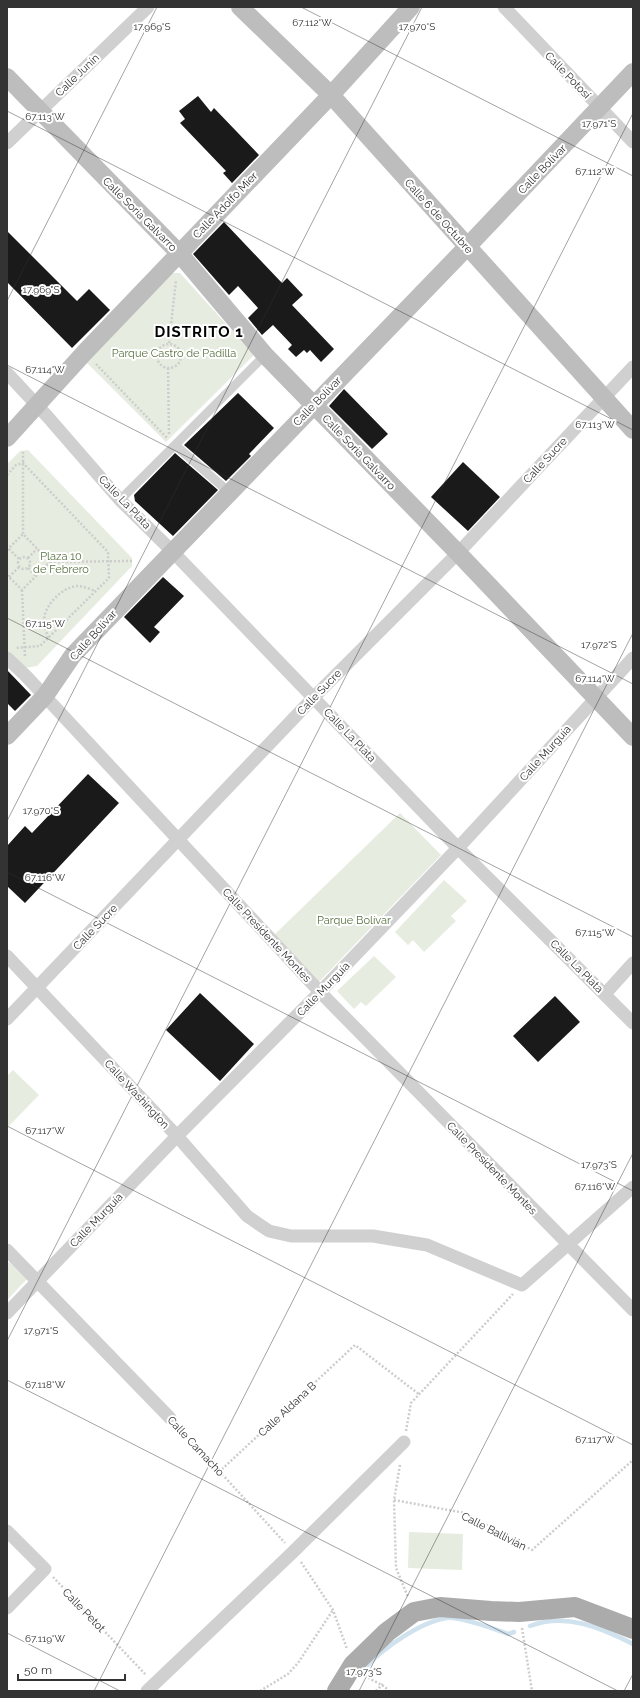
<svg xmlns="http://www.w3.org/2000/svg" width="640" height="1698" font-family="Raleway,sans-serif">
<style>
.green{fill:#e6ecdf}
.lines{fill:none;stroke-linecap:round;stroke-linejoin:round}
.stream{stroke:#cfe2ee;stroke-width:4.5}
.building{fill:#1a1a1a}
.path{stroke:#cdcdcd;stroke-width:2.5;stroke-dasharray:2 2;stroke-linecap:butt}
.pedestrian{stroke:#d0d0d0;stroke-width:9}
.minor{stroke:#d0d0d0;stroke-width:13}
.secondary{stroke:#bdbdbd;stroke-width:18}
.primary{stroke:#ababab;stroke-width:20}
.ticks{fill:none;stroke:#333;stroke-width:1;stroke-opacity:0.45}
.labels{text-anchor:middle;stroke-width:4;stroke-linejoin:round;paint-order:stroke}
.street-label{font-size:11px;fill:#333;stroke:#fff}
.park-label{font-size:11px;fill:#56703f;stroke:#fff}
.district-label{font-size:15px;font-weight:bold;letter-spacing:1px;fill:#000;stroke:#fff}
.ticks-label{font-size:10px;text-anchor:middle;fill:#333;stroke:#fff;stroke-width:4;stroke-linejoin:round;paint-order:stroke}
</style>
<rect width="100%" height="100%" fill="#fff"/>
<path class="green" d="M171,273H180L254,355L166,442L84,360Z
M28,450L132,558V566L37,666L24,668L7,651V464L20,451Z
M400,813L441,855L315,986L271,938Z
M444,880L467,901L451,916L456,921L424,952L413,940L408,945L395,932Z
M374,956L396,977L366,1006L361,1002L354,1009L337,991Z
M13,1070L39,1095L7,1128V1076Z
M9,1262L27,1279L7,1300V1264Z
M409,1532L463,1534L462,1570L408,1568Z"/>
<g class="lines">
<path class="stream" d="M530,1626C565,1612 602,1628 633,1644
M367,1666C383,1648 421,1622 446,1618C460,1616 494,1629 508,1634L514,1632"/>
</g>
<path class="building" d="M198,96L211,112L214,108L259,155L232,183L223,173L226,171L180,123L185,119L179,111Z
M224,222L282,283L287,278L303,295L292,305L334,349L321,362L310,350L307,353L304,350L296,357L288,349L292,345L273,325L262,335L248,318L258,308L238,286L229,295L193,254Z
M7,231L77,301L89,289L110,310L72,348L7,282Z
M344,389L388,434L372,449L329,406Z
M238,393L274,428L249,454L251,456L226,481L184,445Z
M175,453L218,490L173,536L135,501L134,495Z
M463,462L500,497L468,531L431,497Z
M163,577L184,596L154,627L160,632L150,643L124,617Z
M7,670L31,695L15,711L7,703Z
M88,774L119,803L25,903L7,886V846L25,826L32,833Z
M200,993L254,1044L220,1081L166,1030Z
M555,996L580,1022L538,1062L513,1036Z"/>
<g class="lines">
<path class="path" d="M169,343L176,280
M157 356a12 12 0 1 1 24 0a12 12 0 1 1-24 0Z
M96,364L167,438
M168,368L169,435
M7,475L16,465L23,463L108,552L109,578L40,646L15,648
M9,549L19,559
M7,550L23,534
M18 563a6 6 0 1 1 12 0a6 6 0 1 1-12 0Z
M28,558L37,549
M50,562L132,561
M28,568L36,576
M7,575L22,590L50,562L23,534V450
M9,577L19,567
M22,590L25,657
M48,638C46,630 43,622 45,614C49,601 64,587 77,586C83,586 90,589 95,591
M179,1427L285,1543
M406,1431L411,1403L513,1294
M400,1465L394,1500L396,1568L408,1597
M219,1472L355,1345L420,1395
M394,1500L465,1513L532,1550L633,1460
M301,1562L333,1610L347,1649
M53,1577L146,1675
M522,1628L532,1691
M365,1675C373,1682 382,1683 389,1691
M260,1691L288,1674L298,1663L333,1610
M376,1691L383,1684"/>
<path class="pedestrian" d="M175,445L229,492
M120,500L265,355"/>
<path class="minor" d="M504,7L633,142
M7,143L148,7
M7,373L47,416L120,500L172,551L458,848L633,1023
M7,658L26,676L320,992L633,1310
M7,956L177,1136L247,1216L269,1231L291,1236H373L427,1245L522,1285L633,1187
M605,994L633,963
M7,1019L314,697L458,553L633,367
M7,1250L170,1418
M7,1313L177,1136L320,992L458,848L633,658
M7,1531L45,1569L7,1608
M147,1691L293,1552L404,1442"/>
<path class="secondary" d="M240,7L331,95L633,430
M7,77L179,253L265,355L458,553L633,737
M7,438L85,352L331,95L411,7
M7,736L45,696L73,655L467,247L633,72"/>
<path class="primary" d="M337,1691L353,1665L387,1632L414,1612L440,1607L491,1611L519,1612L575,1607L633,1629"/>
</g>
<path class="ticks" d="M301,7L633,176M7,111L633,430M7,301L157,7M7,365L633,684M7,618L633,937M7,821L422,7M7,872L633,1191M7,1126L633,1445M7,1341L633,113M7,1380L618,1691M7,1633L120,1691M94,1691L633,633M359,1691L633,1153M624,1691L633,1674"/>
<g class="labels">
<g class="street-label">
<text transform="translate(77 75) rotate(-44)" y="4">Calle Junín</text>
<text transform="translate(568 75) rotate(46)" y="4">Calle Potosí</text>
<text transform="translate(542 169) rotate(-46)" y="4">Calle Bolívar</text>
<text transform="translate(225 205) rotate(-46)" y="4">Calle Adolfo Mier</text>
<text transform="translate(140 214) rotate(45)" y="4">Calle Soria Galvarro</text>
<text transform="translate(439 216) rotate(48)" y="4">Calle 6 de Octubre</text>
<text transform="translate(317 401) rotate(-46)" y="4">Calle Bolívar</text>
<text transform="translate(359 452) rotate(46)" y="4">Calle Soria Galvarro</text>
<text transform="translate(545 460) rotate(-47)" y="4">Calle Sucre</text>
<text transform="translate(125 502) rotate(46)" y="4">Calle La Plata</text>
<text transform="translate(93 635) rotate(-48)" y="4">Calle Bolívar</text>
<text transform="translate(319 692) rotate(-46)" y="4">Calle Sucre</text>
<text transform="translate(350 735) rotate(46)" y="4">Calle La Plata</text>
<text transform="translate(545 753) rotate(-48)" y="4">Calle Murguía</text>
<text transform="translate(95 927) rotate(-46)" y="4">Calle Sucre</text>
<text transform="translate(267 935) rotate(47)" y="4">Calle Presidente Montes</text>
<text transform="translate(577 966) rotate(45)" y="4">Calle La Plata</text>
<text transform="translate(323 989) rotate(-46)" y="4">Calle Murguía</text>
<text transform="translate(137 1094) rotate(47)" y="4">Calle Washington</text>
<text transform="translate(492 1168) rotate(46)" y="4">Calle Presidente Montes</text>
<text transform="translate(96 1220) rotate(-46)" y="4">Calle Murguía</text>
<text transform="translate(287 1409) rotate(-43)" y="4">Calle Aldana B</text>
<text transform="translate(196 1446) rotate(47)" y="4">Calle Camacho</text>
<text transform="translate(494 1531) rotate(27)" y="4">Calle Ballivián</text>
<text transform="translate(84 1610) rotate(46)" y="4">Calle Petot</text>
</g>
<g class="park-label">
<text x="174" y="357">Parque Castro de Padilla</text>
<text x="61" y="560">Plaza 10<tspan x="61" dy="13">de Febrero</tspan></text>
<text x="354" y="924">Parque Bolívar</text>
</g>
<g class="district-label">
<text x="199" y="337">DISTRITO 1</text>
</g>
</g>
<g class="ticks-label">
<text x="312" y="26">67.112°W</text>
<text x="152" y="30">17.969°S</text>
<text x="417" y="30">17.970°S</text>
<text x="45" y="120">67.113°W</text>
<text x="599" y="127">17.971°S</text>
<text x="595" y="175">67.112°W</text>
<text x="41" y="293">17.969°S</text>
<text x="45" y="373">67.114°W</text>
<text x="595" y="428">67.113°W</text>
<text x="45" y="627">67.115°W</text>
<text x="599" y="648">17.972°S</text>
<text x="595" y="682">67.114°W</text>
<text x="41" y="814">17.970°S</text>
<text x="45" y="881">67.116°W</text>
<text x="595" y="936">67.115°W</text>
<text x="45" y="1134">67.117°W</text>
<text x="599" y="1168">17.973°S</text>
<text x="595" y="1190">67.116°W</text>
<text x="41" y="1334">17.971°S</text>
<text x="45" y="1388">67.118°W</text>
<text x="595" y="1443">67.117°W</text>
<text x="45" y="1642">67.119°W</text>
<text x="364" y="1675">17.973°S</text>
</g>
<rect width="640" height="1698" fill="none" stroke="#333333" stroke-width="16"/>
<path d="M18 1674v6h107v-6" fill="none" stroke="#333333" stroke-width="2"/>
<text x="24" y="1674" font-size="12" fill="#333333" stroke="#ffffff" stroke-width="3" paint-order="stroke">50 m</text>
</svg>
